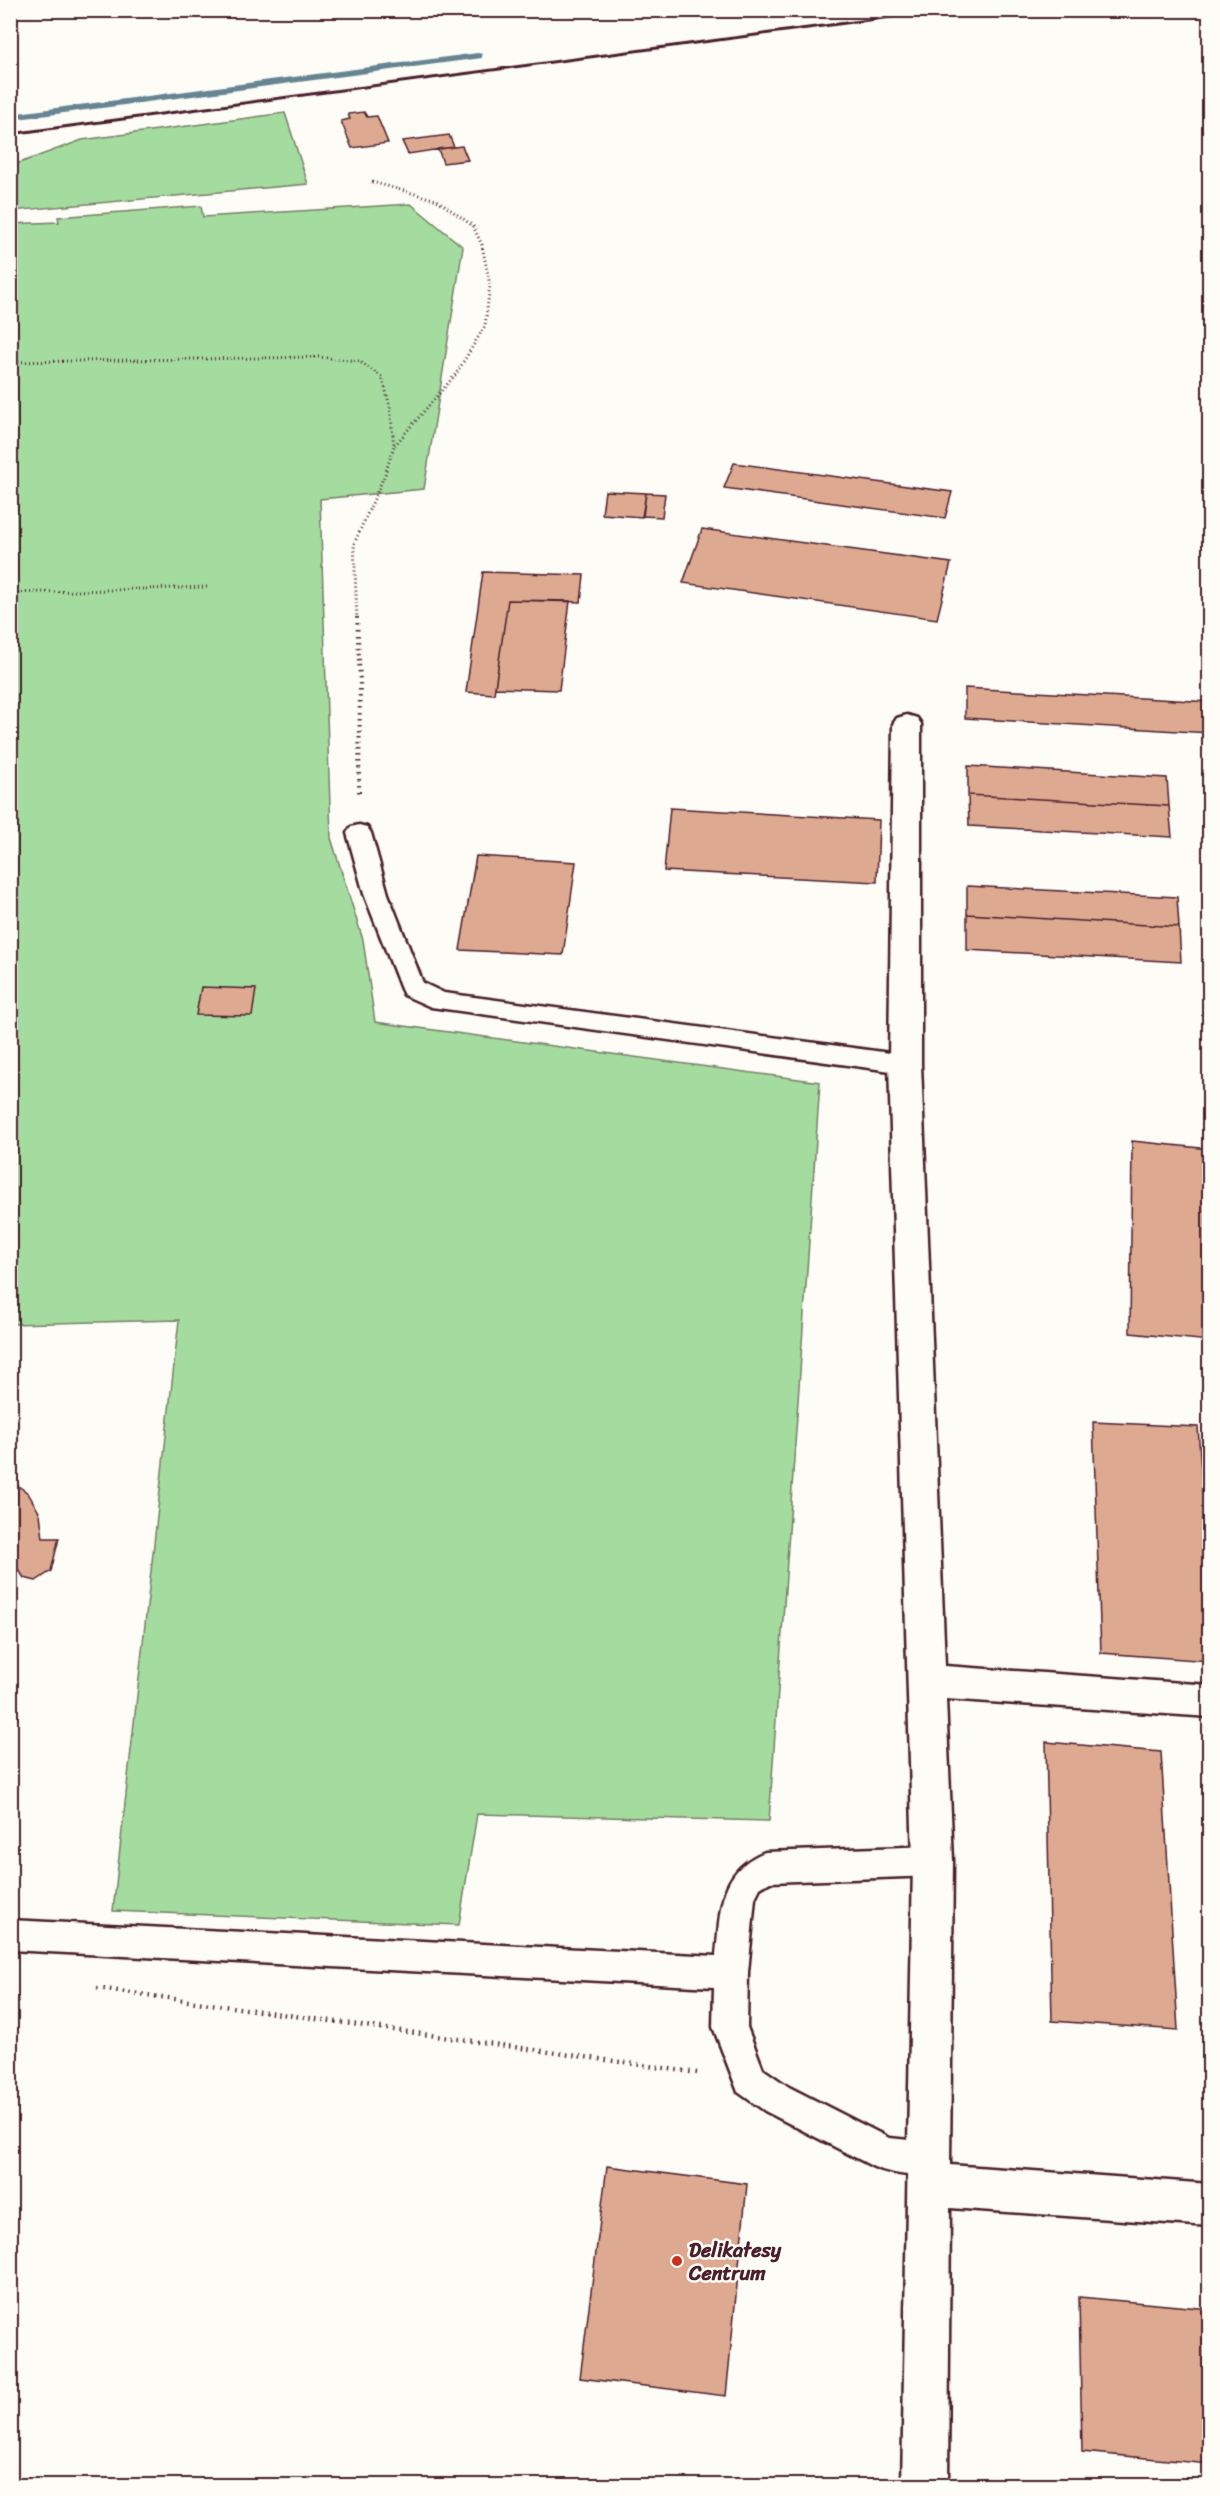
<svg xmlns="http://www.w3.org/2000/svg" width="1220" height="2496" font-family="Sriracha,sans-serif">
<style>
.green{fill:#a4dca0;stroke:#777e66;stroke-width:1.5}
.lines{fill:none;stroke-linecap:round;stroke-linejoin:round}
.stream{fill:#668491;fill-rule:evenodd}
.building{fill:#dda991;stroke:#4a1f2b;stroke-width:1.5}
.lane-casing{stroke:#4a1f2b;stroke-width:5}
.street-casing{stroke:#4a1f2b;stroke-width:5}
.path-far2{stroke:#4a1f2b;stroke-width:3;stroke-dasharray:1 3;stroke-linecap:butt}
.path-far1{stroke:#4a1f2b;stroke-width:4;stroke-dasharray:1.5 4.5;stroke-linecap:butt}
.path{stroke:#4a1f2b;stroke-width:4.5;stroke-dasharray:1.5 5;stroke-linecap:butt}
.lane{fill:#fdfcf7;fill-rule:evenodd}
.street{fill:#fdfcf7;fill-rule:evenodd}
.rail{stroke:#4a1f2b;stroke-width:3}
.poi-dot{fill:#c8321e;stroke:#fdfcf7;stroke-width:2}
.labels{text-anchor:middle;stroke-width:5;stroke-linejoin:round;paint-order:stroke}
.near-poi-label{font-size:20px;font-weight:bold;fill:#4a1f2b;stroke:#fdfcf7;text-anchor:start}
</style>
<rect width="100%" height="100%" fill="#fdfcf7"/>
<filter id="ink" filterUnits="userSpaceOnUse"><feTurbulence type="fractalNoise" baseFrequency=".0167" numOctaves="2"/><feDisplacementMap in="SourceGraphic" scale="12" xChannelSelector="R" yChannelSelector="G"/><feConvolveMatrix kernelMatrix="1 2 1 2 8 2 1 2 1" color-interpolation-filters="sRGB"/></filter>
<g filter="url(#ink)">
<path class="green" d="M285,113L308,184L11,211V166L82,140Z
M411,204L463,247L424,489L320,499L331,838L363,940L375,1022L820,1082L769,1821L477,1814L459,1925L113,1911L179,1320L11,1324L10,224L59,222L58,217L201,206L203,217Z"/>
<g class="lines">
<path class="stream" d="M478,53L482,54V58L10,120V114Z"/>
</g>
<path class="building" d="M364,112L367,117L377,116L388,143L352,148L341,121L350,119L348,114Z
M449,135L454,147L408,154L402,141Z
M462,146L468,160L443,163L438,149Z
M734,463L853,479L952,492L945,518L724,488Z
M605,491L646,493L642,517L602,514Z
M646,493L665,494L662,517L643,516Z
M702,529L951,563L937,619L683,583Z
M483,572L584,575L581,602L508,600L494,694L466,692Z
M508,600L570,601L559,690L495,688Z
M965,688L1210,702V733L965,718Z
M968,766L1167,778L1169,806L968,795Z
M968,795L1169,806L1172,837L969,826Z
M670,808L879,820L877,882L664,871Z
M476,856L576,862L563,955L460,950Z
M967,886L1177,897L1179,927L967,914Z
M967,914L1179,927L1181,962L967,950Z
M201,987L256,989L252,1016L196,1015Z
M1132,1141L1210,1149V1341L1130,1333Z
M1093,1422L1198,1427L1210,1601V1661L1101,1653Z
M10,1480L28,1493L40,1514L43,1538H59L51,1571L36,1581L24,1578L19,1570H10Z
M1046,1742L1161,1752L1178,2030L1052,2021Z
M607,2166L747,2184L726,2396L580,2378Z
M1079,2297L1210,2309V2464L1082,2452Z"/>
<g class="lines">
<g class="lane-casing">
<path id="lane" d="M359,825L367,827L371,833L388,894L423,983L444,993L905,1055L914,1057L918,1064L914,1071L905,1073L431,1007L404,995L401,989L364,894L347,833L351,827Z
M933,1846L944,1851L949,1861L944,1871L933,1876L770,1882L760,1888L755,1898L748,1972L747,2027L763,2069L789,2087L889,2138L930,2142L942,2147L947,2159L942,2171C922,2179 894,2175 874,2167L765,2111L738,2092L713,2027L714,1987L10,1950V1920L716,1956C721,1912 717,1871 765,1852Z"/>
</g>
<g class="street-casing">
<path id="street" d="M907,715L917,718L921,724V1064L945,1666L1210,1685V1717L946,1699L953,1861L950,2165L1210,2184V2226L950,2208L948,2486H902L913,1861L889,1064L893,724L897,718Z"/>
</g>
<path class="path-far2" d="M372,182L437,200L473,226L482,245L490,285L485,326L456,374L395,445
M10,362L318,357L359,361L382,377L390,406L394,446L385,474L354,544L357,619
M10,593L208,587"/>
<path class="path-far1" d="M357,617L360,680L359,795"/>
<path class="path" d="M10,1624V1687
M97,1988L698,2073"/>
<use href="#lane" class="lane"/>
<use href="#street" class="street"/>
<path class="rail" d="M10,134L944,10"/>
</g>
</g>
<circle class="poi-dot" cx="677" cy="2261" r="6"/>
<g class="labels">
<g class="near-poi-label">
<text x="689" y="2257">Delikatesy<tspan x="689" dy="23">Centrum</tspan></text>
</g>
</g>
<rect width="1220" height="2496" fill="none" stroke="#fdfcf7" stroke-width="36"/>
<rect x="18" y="18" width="1184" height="2460" fill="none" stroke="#4a1f2b" stroke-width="2" filter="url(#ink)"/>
</svg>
